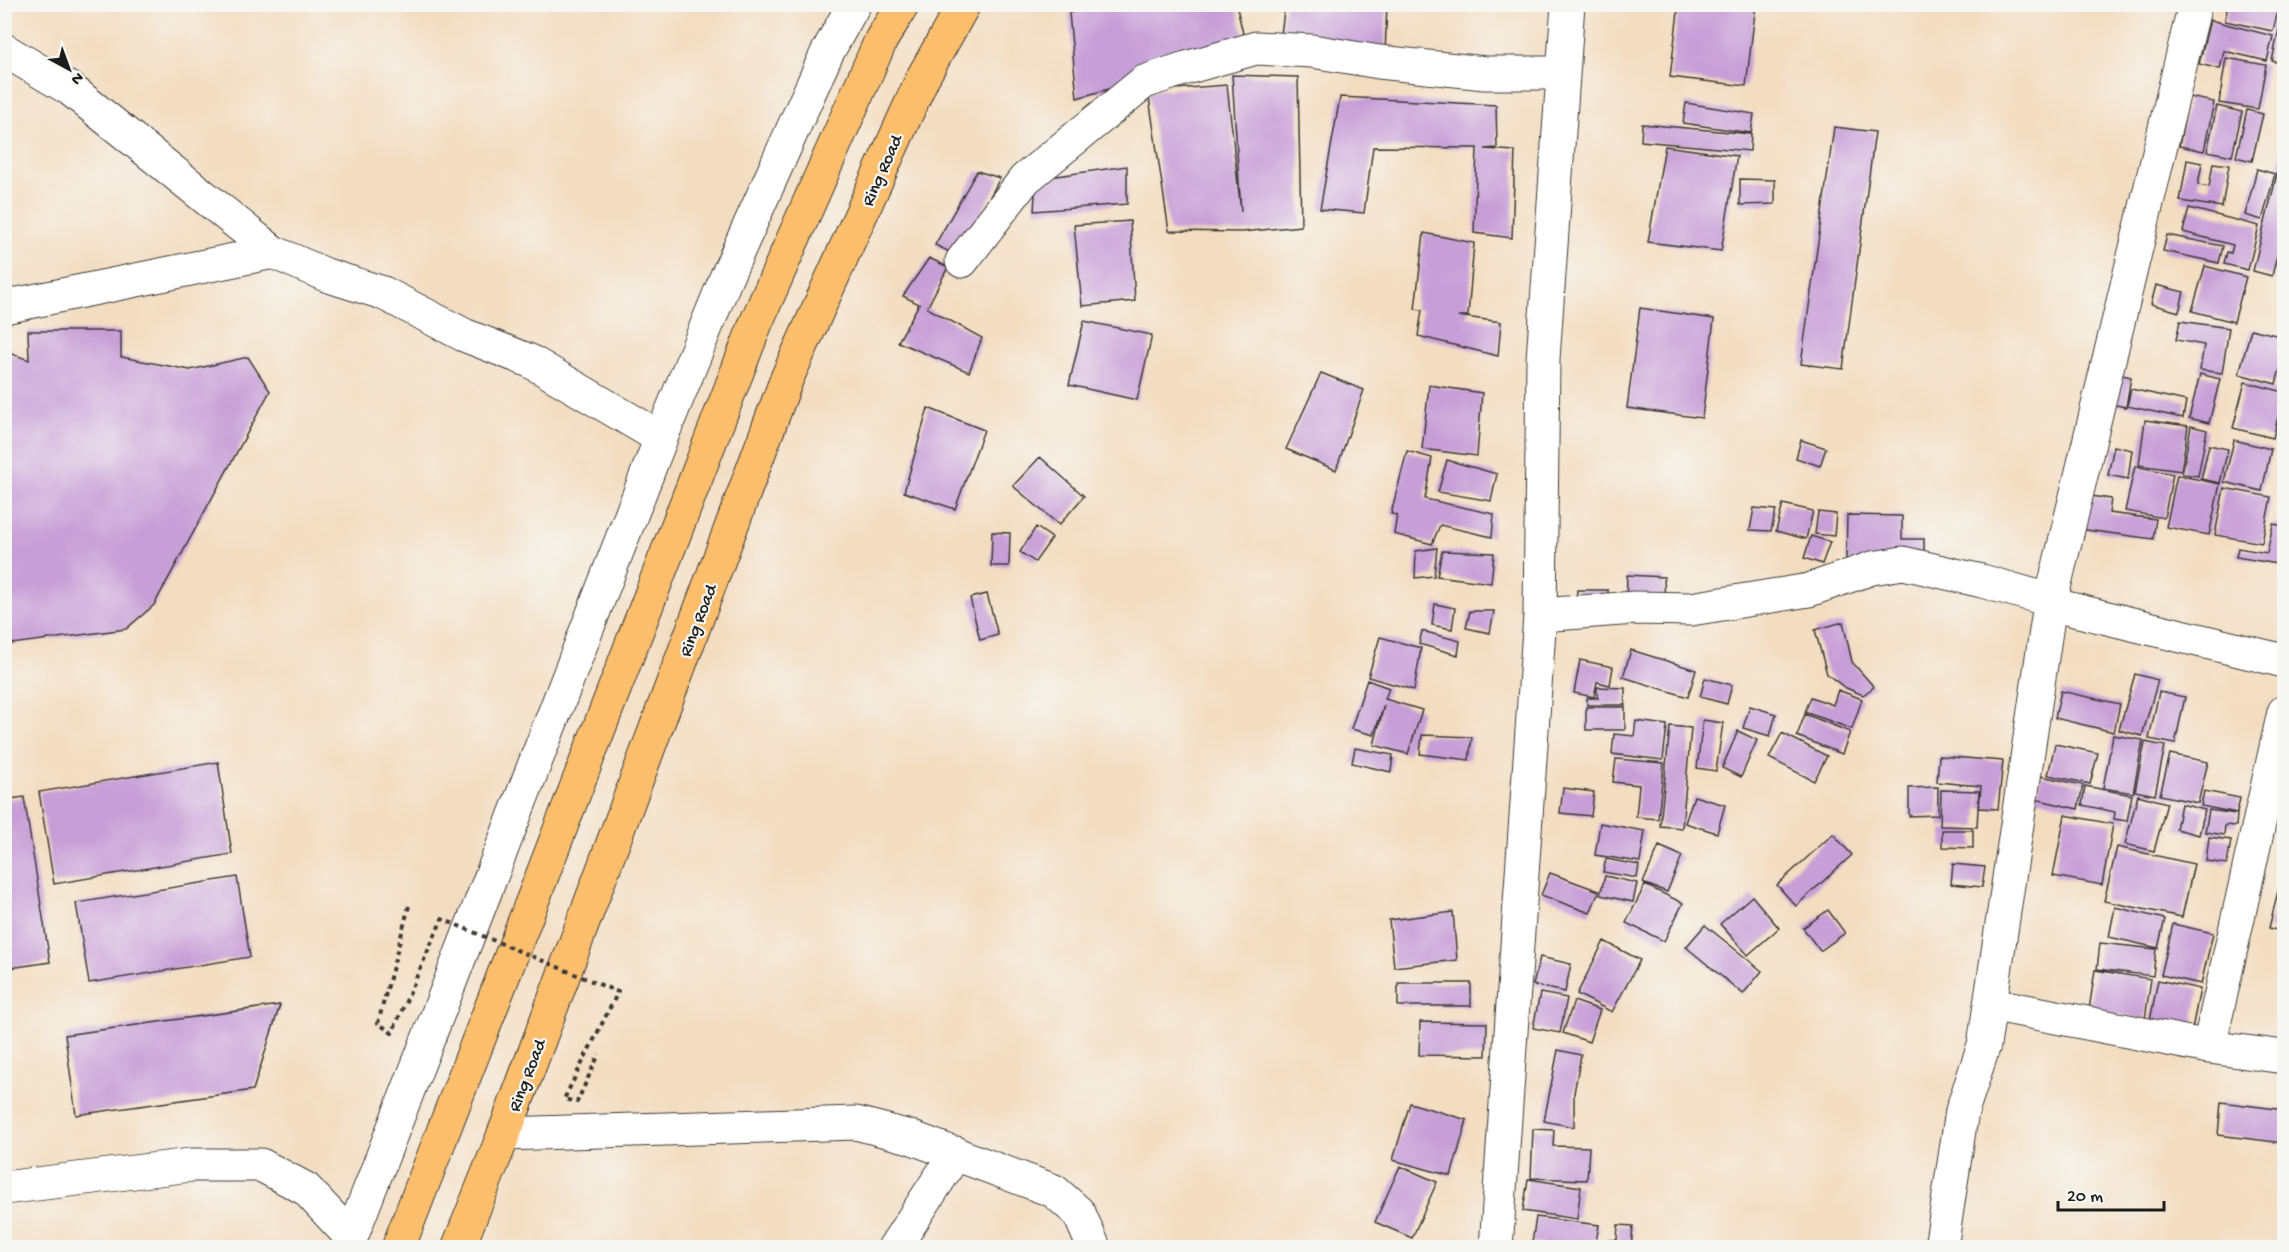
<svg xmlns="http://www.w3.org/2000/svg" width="2289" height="1252" font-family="'Gochi Hand',sans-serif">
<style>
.building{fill:#c79fd7}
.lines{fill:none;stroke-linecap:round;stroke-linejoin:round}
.minor-casing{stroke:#3c3935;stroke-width:35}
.highway-casing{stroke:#3c3935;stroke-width:35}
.minor{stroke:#fff;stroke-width:33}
.highway{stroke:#fabe6d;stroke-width:33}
.path-bridge{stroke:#3c3935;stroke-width:4;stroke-dasharray:4.5 4.5;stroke-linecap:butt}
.labels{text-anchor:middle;stroke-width:4.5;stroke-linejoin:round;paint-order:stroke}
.street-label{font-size:18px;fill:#1c1c1c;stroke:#f6f6f2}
</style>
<rect width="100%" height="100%" fill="#f6f6f2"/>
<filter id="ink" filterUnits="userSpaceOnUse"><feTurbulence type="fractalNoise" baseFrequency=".0167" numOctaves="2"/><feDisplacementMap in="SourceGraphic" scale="12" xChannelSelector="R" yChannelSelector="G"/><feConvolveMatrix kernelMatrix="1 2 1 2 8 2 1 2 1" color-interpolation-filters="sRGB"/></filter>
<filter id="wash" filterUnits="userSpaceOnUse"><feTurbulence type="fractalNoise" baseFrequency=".008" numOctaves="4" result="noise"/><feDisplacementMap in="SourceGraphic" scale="24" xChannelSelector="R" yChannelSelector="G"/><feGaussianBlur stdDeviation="1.35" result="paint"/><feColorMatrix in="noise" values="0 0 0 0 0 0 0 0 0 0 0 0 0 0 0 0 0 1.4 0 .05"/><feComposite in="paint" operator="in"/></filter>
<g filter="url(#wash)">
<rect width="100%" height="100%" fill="#f3ddc1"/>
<g id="blocks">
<path class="building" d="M1103,4H1236L1247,50L1077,98L1069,13Z
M1285,4H1387L1385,55L1279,49Z
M1679,4H1756L1746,86L1670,77Z
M2228,4H2245L2278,11L2273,31L2225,21Z
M2282,15H2284V64L2272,61Z
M2210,20L2273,36L2267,61L2224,51L2220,69L2199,64Z
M2226,58L2266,65L2258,109L2219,103Z
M1232,75L1298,77L1301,226L1242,232L1169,231L1148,91L1227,85L1241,212Z
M1340,97L1496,105L1497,148L1485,149L1515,151L1512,238L1474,233L1477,148L1373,147L1364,213L1320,209Z
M2189,97L2214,102L2204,151L2179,146Z
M1686,103L1754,114L1751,133L1683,123Z
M2217,106L2242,112L2232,156L2207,151Z
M2247,110L2263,114L2252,161L2236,157Z
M1642,124L1751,134L1750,151L1641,141Z
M1834,127L1875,132L1843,369L1801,364Z
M2284,141V171L2277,169Z
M1665,146L1737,156L1721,251L1648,242Z
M2187,160L2202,163L2198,185L2209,187L2213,163L2229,165L2222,207L2180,201Z
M1127,166V204L1034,211L1036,179Z
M2257,169L2275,174L2262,220L2245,215Z
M977,171L1000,178L958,256L935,245Z
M2277,174L2284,176V227L2272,276L2253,271Z
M1740,179L1775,180V204L1740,205Z
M2189,208L2259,226L2248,270L2224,264L2227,252L2231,253L2233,245L2183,232Z
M1130,221L1135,301L1082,306L1074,225Z
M1424,233L1474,243L1468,316H1458L1501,322L1498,356L1418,336L1422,310L1415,309Z
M2167,235L2223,246L2219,263L2163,251Z
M929,258L948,267L927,308L982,338L969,372L898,342L919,304L903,296Z
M2205,266L2246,277L2234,322L2192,311Z
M2156,285L2184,292L2179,312L2151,304Z
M1640,308L1714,319L1702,418L1627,408Z
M1084,321L1152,335L1137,400L1069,385Z
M2180,321L2229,328L2222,373L2200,370L2204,345L2176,340Z
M2251,329L2284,337V354L2276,384L2239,374Z
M28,331H121V357L190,370L248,357L270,391L154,605L126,629L4,645V351L29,360Z
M1321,373L1364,390L1336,470L1286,449Z
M2118,374L2131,377L2126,407L2111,404Z
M2200,374L2220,379L2209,423L2189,418Z
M2245,382L2284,392L2273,438L2233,428Z
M1429,385L1482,393L1477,456L1422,449Z
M2131,389L2186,401L2183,418L2127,406Z
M2284,405V429L2276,427Z
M928,408L984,430L955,509L904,492Z
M2145,420L2188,426L2181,471L2139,465Z
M2191,426L2207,430L2198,476L2182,474Z
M1801,440L1826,448L1820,466L1796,458Z
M2234,440L2271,449L2262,491L2224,482Z
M2209,445L2228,449L2220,483L2201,479Z
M2114,446L2132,450L2128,479L2108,475Z
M1407,451L1432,458L1425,499L1494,514L1492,537L1440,525L1432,544L1394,534L1397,515L1391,514Z
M1040,457L1084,496L1059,525L1013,486Z
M1447,460L1497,474L1491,501L1438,492Z
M2135,466L2173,474L2164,518L2125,511Z
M2177,475L2220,484L2209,535L2166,527Z
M2224,488L2271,497L2262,543L2215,535Z
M2084,495L2111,499L2109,513L2156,519L2153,539L2079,529Z
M1783,504L1813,511L1806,539L1776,531Z
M1754,508L1776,510L1771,531L1750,530Z
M1818,512L1836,514L1834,536L1815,534Z
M1847,515L1902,516V539H1924V562L1846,561Z
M2273,524L2284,526V565L2236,557L2238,548L2267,553Z
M1036,527L1052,538L1035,562L1020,552Z
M992,532L1010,533L1009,566H991Z
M1811,536L1830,542L1822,564L1804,558Z
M1437,548L1434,576L1415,578L1416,551Z
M1442,551L1494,553L1491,583L1437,576Z
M1627,575L1664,577L1665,609H1626Z
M1577,590H1608V606L1576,605Z
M987,594L998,635L980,640L970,598Z
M1435,604L1455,608L1452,629L1432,625Z
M1470,611H1494L1490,633L1466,628Z
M1843,622L1852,662L1874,687L1863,695L1844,687L1827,674L1815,630Z
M1422,631L1460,641L1458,655L1419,644Z
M1380,637L1421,648L1414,690L1368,677Z
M1631,650L1696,670L1688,697L1623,677Z
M1580,660L1613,667L1610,685L1597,682L1594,697L1574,693Z
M2135,674L2158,680L2142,736L2119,730Z
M1705,678L1732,685L1727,704L1700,697Z
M1367,680L1389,688L1385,699L1422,710L1408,754L1374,745L1384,705L1374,735L1351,729Z
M1597,687L1625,688V705H1587V698H1599H1597Z
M1838,690L1862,699L1852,729L1805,712L1811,697L1833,705Z
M2061,691L2120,704L2114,732L2055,718Z
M2159,692L2185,697L2175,744L2149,739Z
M1750,706L1776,714L1770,736L1743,728Z
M1586,707H1625V730H1586Z
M1805,714L1850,732L1842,754L1797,736Z
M1703,720L1723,723L1716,771L1697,768Z
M1636,721L1667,725L1663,760L1612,754L1614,734L1634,736Z
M1670,726L1691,728L1682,828L1660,826Z
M1738,731L1757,740L1741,777L1722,768Z
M1782,733L1827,756L1814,781L1769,758Z
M1422,735L1472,737L1469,760L1420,754Z
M2113,735L2143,740L2133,793L2103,788Z
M2145,742L2165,746L2155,795L2135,791Z
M2055,744L2098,753L2090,784L2048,775Z
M1355,748L1393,755L1391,772L1352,763Z
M2170,754L2208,762L2198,803L2160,795Z
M1939,756L2003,761L1998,809L1979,808L1981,786L1937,782Z
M1616,759L1664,763L1658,819L1636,817L1639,785L1613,782Z
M218,762L232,854L54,884L39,792Z
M2041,776L2083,785L2078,809L2035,799Z
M2085,786L2132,795L2127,821L2114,819L2115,812L2082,805Z
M1938,787V815L1909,816V788Z
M1563,788L1594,792L1591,816L1560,813Z
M1941,790L1979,791L1977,827L1940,826Z
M2204,791L2240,798L2237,813L2201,806Z
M2138,795L2167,803L2154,851L2125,844Z
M1694,796L1725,805L1717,833L1685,823Z
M24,797L50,962L4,969V800Z
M2181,804L2205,810L2199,835L2176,829Z
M2209,810L2237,814L2236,826L2225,825L2224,835L2205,832Z
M2065,815L2113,824L2102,885L2053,876Z
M1600,823L1645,831L1640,862L1595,855Z
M1942,830H1973V848L1942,847Z
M1833,834L1852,855L1796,906L1777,885Z
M2209,837L2231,840L2227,864L2206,861Z
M1659,846L1682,856L1667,892L1643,883Z
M2117,847L2194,864L2182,917L2104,901Z
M1606,859L1639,865L1637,878L1603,872Z
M1953,864L1985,867L1982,887L1951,884Z
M1550,873L1599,891L1590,913L1541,895Z
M1605,876L1637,883L1633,902L1600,895Z
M237,877L250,957L89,983L76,903Z
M2280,883L2284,884V932L2269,928Z
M1645,885L1683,903L1664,941L1626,923Z
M1752,896L1779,928L1748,955L1720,924Z
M2115,907L2165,919L2158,948L2109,937Z
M1828,910L1845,933L1820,951L1803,928Z
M1453,912L1457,960L1394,967L1389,920Z
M2173,924L2213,933L2201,984L2161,975Z
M1705,925L1762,971L1743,994L1686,947Z
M1604,941L1640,960L1612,1012L1577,994Z
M2100,943L2156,949L2153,976L2097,969Z
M1540,957L1571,964L1565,992L1533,985Z
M2095,970L2151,979L2145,1019L2089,1010Z
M2158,980L2200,989L2192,1029L2150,1021Z
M1398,983H1471V1006H1398Z
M1540,993L1567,998L1560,1033L1533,1028Z
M1574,1001L1600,1010L1589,1042L1563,1033Z
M280,1005L253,1090L76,1115L65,1035Z
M1420,1022L1487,1023L1486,1056L1419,1055Z
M1558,1050L1581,1055L1574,1093V1127L1544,1121Z
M2221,1102L2284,1110V1143L2218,1135Z
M1410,1103L1467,1120L1451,1176L1393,1160Z
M1533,1129L1554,1130L1553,1146L1589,1147L1587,1180L1531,1178Z
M1400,1166L1437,1182L1412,1238L1375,1222Z
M1528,1179L1581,1187L1577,1219L1523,1211Z
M1536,1217L1599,1225L1595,1248H1564L1532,1243Z
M1618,1225L1633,1226L1631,1248H1607L1608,1240H1617Z"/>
</g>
</g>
<g filter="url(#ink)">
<use href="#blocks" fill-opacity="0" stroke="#3c3935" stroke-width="1.5"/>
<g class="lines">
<g class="minor-casing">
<path id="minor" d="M4,50L70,89L273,252L326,275L383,293L464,335L530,361L661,438
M962,261L1025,179L1144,82L1186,68L1256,48L1312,51L1379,62L1485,73H1562
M4,307L273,252
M1540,615L1635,608L1691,609L1809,590L1872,568L1903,563L1982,581L2039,597L2050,604L2284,661
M1990,1004L2209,1047L2284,1057
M2209,1047L2284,712
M504,1134L856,1123L910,1137L1054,1191L1079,1213L1094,1248
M4,1188L191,1165H261L306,1189L351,1237
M347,1248L661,438L726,278L827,53L854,4
M894,1248L956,1153
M1496,1248L1540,615L1543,359L1568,4
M1941,1248L1962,1111L1984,1045L2050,604L2195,4"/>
</g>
<g class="highway-casing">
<path id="highway" d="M398,1248L756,323L881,40L903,4
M458,1248L504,1134L787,378L923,77L964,4"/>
</g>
<use href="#minor" class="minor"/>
<use href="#highway" class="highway"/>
<path class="path-bridge" d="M409,906L378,1023L392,1033L442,919L618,992L564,1099L577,1102L599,1054"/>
</g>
</g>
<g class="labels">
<g class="street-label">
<text transform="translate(881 170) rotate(-66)" y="6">Ring Road</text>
<text transform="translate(697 620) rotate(-69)" y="6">Ring Road</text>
<text transform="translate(526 1075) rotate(-69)" y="6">Ring Road</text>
</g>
</g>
<rect width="2289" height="1252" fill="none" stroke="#f6f6f2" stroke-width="24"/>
<g transform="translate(69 69) rotate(139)" stroke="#f6f6f2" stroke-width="4.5" paint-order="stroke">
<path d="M0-4.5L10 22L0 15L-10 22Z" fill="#1c1c1c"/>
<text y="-9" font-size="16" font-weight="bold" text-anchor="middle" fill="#1c1c1c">N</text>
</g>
<path d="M2058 1201v9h106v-9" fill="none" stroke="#1c1c1c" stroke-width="3"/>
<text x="2067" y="1201" font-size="18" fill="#1c1c1c" stroke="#f6f6f2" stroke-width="4.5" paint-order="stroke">20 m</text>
</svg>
